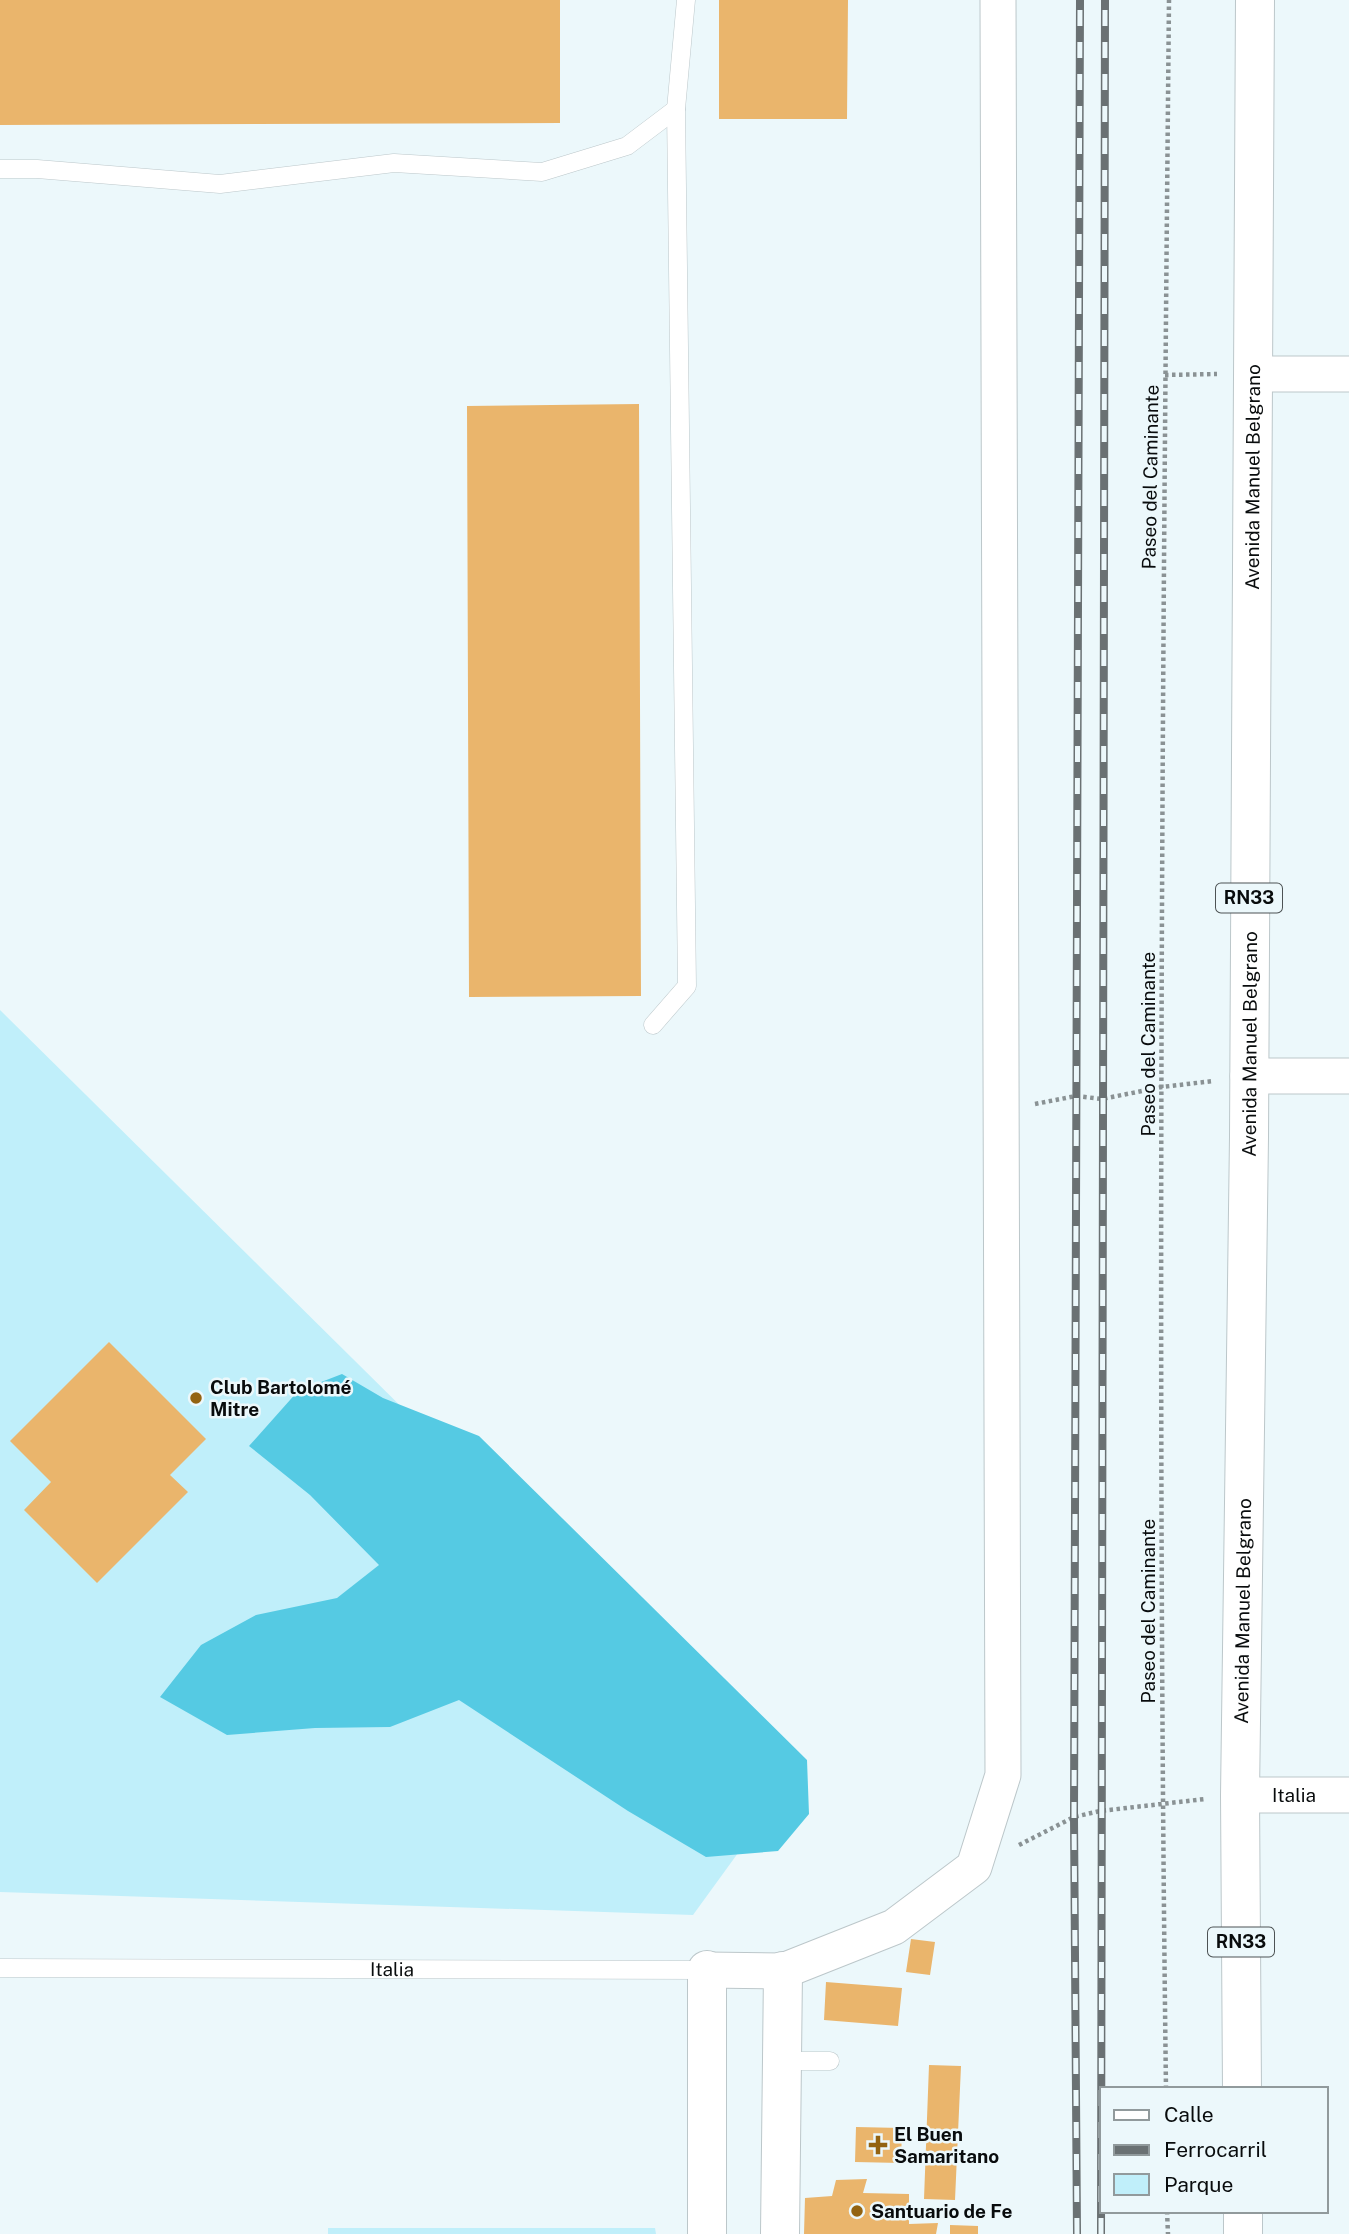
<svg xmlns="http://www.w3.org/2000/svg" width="1349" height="2234" font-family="'Public Sans',sans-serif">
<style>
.green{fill:#c0effa}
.forest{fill:#55cae3}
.building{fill:#eab56c}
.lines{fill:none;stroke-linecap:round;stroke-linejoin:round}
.lane-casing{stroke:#bcc7ca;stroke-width:19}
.street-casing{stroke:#bcc7ca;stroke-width:37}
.secondary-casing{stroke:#bcc7ca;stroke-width:40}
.primary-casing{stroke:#bcc7ca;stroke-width:40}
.path{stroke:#8a9294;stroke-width:4.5;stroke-dasharray:3.5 3.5;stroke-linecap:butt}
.lane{stroke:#fff;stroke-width:18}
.street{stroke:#fff;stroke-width:35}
.secondary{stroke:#fff;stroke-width:38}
.primary{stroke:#fff;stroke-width:38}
.rail-casing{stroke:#6a7173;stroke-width:8}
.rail{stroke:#ecf8fb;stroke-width:5;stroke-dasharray:16;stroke-linecap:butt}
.poi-dot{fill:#936311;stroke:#ecf8fb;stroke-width:2.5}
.labels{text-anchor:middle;stroke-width:5;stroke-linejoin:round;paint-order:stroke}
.shield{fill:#ecf8fb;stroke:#4d5354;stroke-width:2}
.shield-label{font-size:18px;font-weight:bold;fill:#090c0d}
.street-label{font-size:19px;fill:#090c0d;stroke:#ecf8fb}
.poi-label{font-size:19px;font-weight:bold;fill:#090c0d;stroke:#ecf8fb;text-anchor:start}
</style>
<rect width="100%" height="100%" fill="#ecf8fb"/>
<path class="green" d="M0,1010L786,1787L693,1915L0,1892Z
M328,2228H655L656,2234H328Z"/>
<path class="forest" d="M342,1374L383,1398L479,1436L807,1760L809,1814L778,1851L706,1857L628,1811L459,1700L390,1727L315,1728L227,1735L160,1697L201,1645L256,1615L337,1598L379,1565L310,1495L249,1446L298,1391Z"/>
<path class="building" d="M0,0H560V123L0,125Z
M719,0H848L847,119H719Z
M639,404L641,996L469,997L467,406Z
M109,1342L206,1439L170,1475L188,1492L97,1583L24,1510L51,1482L10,1441Z
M911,1939L935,1942L930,1975L906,1972Z
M826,1982L902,1988L898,2026L824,2020Z
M929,2065L961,2066L955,2200L924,2199Z
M856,2127L902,2128L901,2163L855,2162Z
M867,2179L863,2193L909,2194V2224L938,2223L936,2234H804L805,2198L832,2196L836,2180Z
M950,2225L978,2226V2234H950Z"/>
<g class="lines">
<g class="lane-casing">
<g id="lane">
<path d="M0,169H37L220,184L394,163L542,172L627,146L676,109"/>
<path d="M653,1025L687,986L676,109L686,0"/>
<path id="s1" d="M0,1968L707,1970"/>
<path d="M782,2061H830"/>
</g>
</g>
<g class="street-casing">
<g id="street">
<path d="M1253,374H1349"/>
<path d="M1248,1076H1349"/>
<path id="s2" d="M1240,1795H1349"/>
<path d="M707,1970L783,1971L894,1927L974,1867L1003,1775L998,0"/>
</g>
</g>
<g class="secondary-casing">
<path id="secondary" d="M707,2234V1970
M780,2234L783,1971"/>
</g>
<g class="primary-casing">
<g id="primary">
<path id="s3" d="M1242,2089L1240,1795L1249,1137L1255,0"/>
<path d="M1243,2211V2234"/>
</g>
</g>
<path class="path" d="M1165,375L1217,374
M1035,1104L1076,1096L1102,1099L1162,1087L1213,1081
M1019,1845L1074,1817L1100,1811L1205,1799
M1166,2089C1157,1393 1162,696 1169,0
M1167,2211L1168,2234"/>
<use href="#lane" class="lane"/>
<use href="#street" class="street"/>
<use href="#secondary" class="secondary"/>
<use href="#primary" class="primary"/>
<g class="rail-casing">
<path id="rail" d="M1077,2234L1074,1817L1080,0
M1101,2234L1105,0"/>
</g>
<use href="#rail" class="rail"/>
</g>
<g class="poi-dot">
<circle cx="196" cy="1398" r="7"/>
<path d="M874.5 2134.5h7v7h7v7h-7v7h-7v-7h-7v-7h7z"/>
<circle cx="857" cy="2211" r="7"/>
</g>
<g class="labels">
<g class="shield">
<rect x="1216" y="883.5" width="66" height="29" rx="5"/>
<rect x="1208" y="1927.5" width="66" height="29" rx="5"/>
</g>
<g class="shield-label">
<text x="1249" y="904">RN33</text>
<text x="1241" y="1948">RN33</text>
</g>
<g class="street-label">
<text transform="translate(1150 477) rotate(-89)" y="7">Paseo del Caminante</text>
<text dy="7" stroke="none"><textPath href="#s3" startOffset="1612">Avenida Manuel Belgrano</textPath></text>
<text transform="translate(1148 1044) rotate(-90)" y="7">Paseo del Caminante</text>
<text dy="7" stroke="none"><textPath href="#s3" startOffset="1045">Avenida Manuel Belgrano</textPath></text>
<text transform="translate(1148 1611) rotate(-90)" y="7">Paseo del Caminante</text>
<text dy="7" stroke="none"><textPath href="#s3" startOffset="478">Avenida Manuel Belgrano</textPath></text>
<text dy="7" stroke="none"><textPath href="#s2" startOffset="54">Italia</textPath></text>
<text dy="7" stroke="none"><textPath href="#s1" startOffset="392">Italia</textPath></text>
</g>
<g class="poi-label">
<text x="210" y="1394">Club Bartolomé<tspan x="210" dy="22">Mitre</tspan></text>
<text x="894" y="2141">El Buen<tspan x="894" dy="22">Samaritano</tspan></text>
<text x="871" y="2218">Santuario de Fe</text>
</g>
</g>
<rect x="1100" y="2087" width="228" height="126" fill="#ecf8fb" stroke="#919a9c" stroke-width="2"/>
<rect x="1114" y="2110" width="35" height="10" fill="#ffffff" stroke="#919a9c" stroke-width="2"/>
<text x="1164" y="2122" font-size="21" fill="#090c0d">Calle</text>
<rect x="1114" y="2145" width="35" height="10" fill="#6a7173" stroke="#919a9c" stroke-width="2"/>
<text x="1164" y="2157" font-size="21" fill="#090c0d">Ferrocarril</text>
<rect x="1114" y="2174" width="35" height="21" fill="#c0effa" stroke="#919a9c" stroke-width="2"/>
<text x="1164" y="2192" font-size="21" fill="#090c0d">Parque</text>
</svg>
